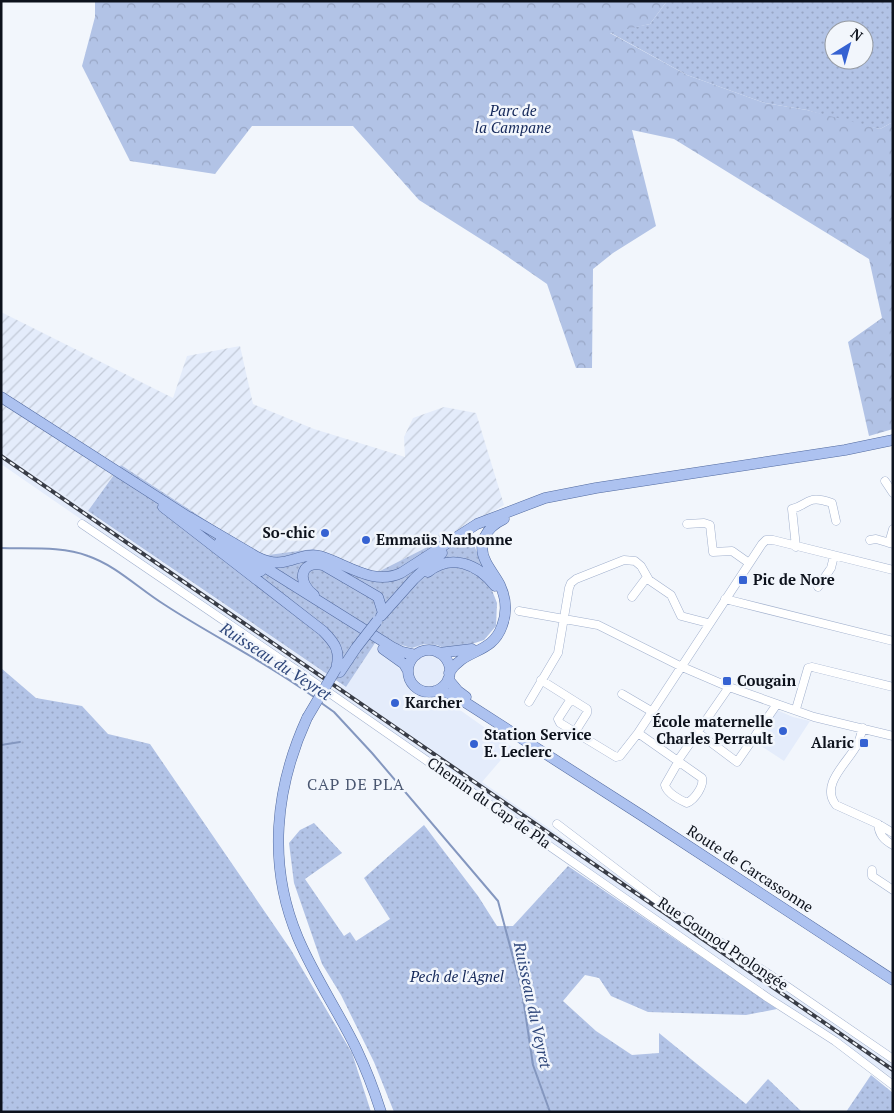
<svg xmlns="http://www.w3.org/2000/svg" width="894" height="1113" font-family="'PT Serif',serif">
<style>
.built{fill:#e4ecfb}
.industrial{fill:url(#industrial-furrows)}
.grass{fill:url(#grass-dots);fill-rule:evenodd}
.park{fill:url(#park-crowns)}
.lines{fill:none;stroke-linecap:round;stroke-linejoin:round}
.stream{stroke:#8497bf;stroke-width:2}
.minor-casing{stroke:#a1b0cd;stroke-width:9}
.major-casing{stroke:#526a9f;stroke-width:11}
.minor{stroke:#fff;stroke-width:8}
.major{stroke:#adc2f0;stroke-width:10}
.rail-casing{stroke:#383c46;stroke-width:4}
.rail{stroke:#f2f6fc;stroke-width:2;stroke-dasharray:5.5;stroke-linecap:butt}
.major-bridge-casing{stroke:#526a9f;stroke-width:11;stroke-linecap:butt}
.major-bridge{stroke:#adc2f0;stroke-width:10}
.poi-dot{fill:#3562d2;stroke:#f2f6fc;stroke-width:2}
.labels{text-anchor:middle;stroke-width:5;stroke-linejoin:round;paint-order:stroke}
.park-label{font-size:15px;font-style:italic;fill:#14285a;stroke:#f2f6fc}
.poi-label{font-size:15px;font-weight:bold;fill:#0d121c;stroke:#f2f6fc;text-anchor:start}
.street-label{font-size:15px;fill:#0d121c;stroke:#f2f6fc}
.water-label{font-size:16px;font-style:italic;fill:#2e467a;stroke:#f2f6fc}
.neighbourhood-label{font-size:16px;letter-spacing:1px;fill:#495670;stroke:#f2f6fc}
</style>
<defs>
<pattern id="industrial-furrows" width="10" height="10" patternUnits="userSpaceOnUse" patternTransform="scale(1.25)"><rect width="10" height="10" fill="#e4ecfb"/><path d="M-1 1l2-2M0 10L10 0M9 11l2-2" fill="none" stroke="#c2c9d7"/></pattern>
<pattern id="grass-dots" width="8" height="8" patternUnits="userSpaceOnUse" patternTransform="scale(1.25)"><rect width="8" height="8" fill="#b2c3e6"/><path d="M2 2h.1M6 6h.1" fill="none" stroke="#98a6c5" stroke-width="1.8" stroke-linecap="round"/></pattern>
<pattern id="park-crowns" width="20" height="18" patternUnits="userSpaceOnUse" patternTransform="scale(1.25)"><rect width="20" height="18" fill="#b2c3e6"/><path d="M2 6a3 3 0 1 1 6 0M12 15a3 3 0 1 1 6 0" fill="none" stroke="#98a6c5"/></pattern>
</defs>
<rect width="100%" height="100%" fill="#f2f6fc"/>
<path class="built" d="M1,452L328,675L321,685L1,464Z
M381,634L398,644L412,648L424,644L437,645L450,651L455,679L443,698L512,747L482,782L893,1065V1078L333,693L339,683L346,687Z
M777,710L793,717L810,721L784,761L755,742Z"/>
<path class="industrial" d="M1,312L173,398L187,356L240,346L253,404L314,429L405,457L404,437L413,418L444,407L476,413L504,505L467,527L376,573L262,556L121,465L88,511L1,452Z"/>
<path class="grass" d="M667,1H893V122L880,129L843,121L807,110L765,103L687,75L609,32L650,24ZM834,30H864V60H834Z
M121,465L261,556L313,549L376,573L467,527L497,603L496,626L484,640L450,651L437,645L424,644L412,648L398,644L381,634L346,687L88,511Z
M1,668L36,698L82,706L108,734L150,744L291,950L352,1053L371,1112H1Z
M314,823L342,853L305,879L344,936L350,932L356,941L390,919L364,878L424,825L478,896L497,926H513L568,866L777,1009L746,1015L648,1012L611,996L599,978L585,975L563,1001L596,1031L632,1055L659,1053V1033L746,1104L768,1079L802,1112H394L374,1062L341,995L322,964L294,883L289,843L300,830Z
M871,1075L893,1093V1112H846Z"/>
<path class="park" d="M95,1H667L650,24L610,33L687,75L765,103L807,110L880,129L893,122V429L869,436L848,342L882,318L869,259L674,139L632,130L656,226L613,253L593,269L592,368H576L547,284L498,250L419,200L353,126H252L215,174L130,161L82,66L95,17Z"/>
<g class="lines">
<path class="stream" d="M1,548C29,549 62,546 88,556C117,566 139,589 165,605C214,637 268,663 314,697
M320,702L334,712L372,753L498,901L522,991L533,1065L550,1112
M1,745L20,742"/>
<g class="minor-casing">
<path id="minor" d="M885,481L893,493
M82,524L295,669L768,998L835,1041L893,1085
M687,524L704,523L710,525L713,552L732,551L749,563
M870,540L876,539L893,544
M889,543L893,529
M796,547L792,509C801,507 805,502 812,500C818,498 826,501 832,503L836,521
M818,587L831,568L834,556
M632,597L647,577
M725,599L893,641
M519,611L598,625L680,666L729,687L814,717L893,736
M541,680L587,709V713L575,732
M622,694L651,711
M574,701L569,702L558,719L560,723L616,757L620,756L638,733L762,544L766,540H773L893,570
M529,702L558,653L569,588L571,583L576,579L624,560L635,561L641,566L649,580L671,595L681,616L708,623
M796,709L808,668L812,667L893,687
M863,728C861,733 860,739 858,743C849,762 819,784 836,805L878,824L893,833
M697,732L737,762L777,704
M638,733L702,778C704,786 695,799 687,803C680,800 667,793 665,785L677,764L679,759L729,687
M557,824L657,900L788,987L893,1059
M878,824C879,835 884,840 893,845
M872,870V876L893,890"/>
</g>
<g class="major-casing">
<path id="major" d="M1,397L193,520
M163,507L323,631C335,643 341,651 336,669
M189,517L257,557C265,561 273,564 283,562C295,560 307,553 320,556C347,564 373,586 401,573L477,524L545,498L596,488L845,450L893,440
M219,543L261,571
M258,563L392,647L402,652L416,655
M428,572C451,553 478,564 495,586
M314,595C297,583 299,560 323,565L378,597L383,613
M381,616L414,579L442,553
M383,649L404,664L408,671
M408 671a21 21 0 1 1 42 0a21 21 0 1 1-42 0Z
M439,653L472,649
M340,672L356,648
M449,673C464,648 492,655 502,626C507,613 506,598 500,585C496,577 490,570 486,562C476,543 487,527 504,519
M448,679L458,691L466,697
M435,691L445,692L457,697L641,815L893,980
M307,718C275,788 267,865 298,938C314,976 338,1011 356,1048C366,1069 374,1090 381,1112"/>
</g>
<use href="#minor" class="minor"/>
<use href="#major" class="major"/>
<g class="rail-casing">
<path id="rail" d="M1,456L893,1070"/>
</g>
<use href="#rail" class="rail"/>
<g class="major-bridge-casing">
<path id="major-bridge" d="M356,648L377,621
M307,718L336,669"/>
</g>
<use href="#major-bridge" class="major-bridge"/>
</g>
<g class="poi-dot">
<circle cx="325" cy="533" r="5"/>
<circle cx="366" cy="540" r="5"/>
<rect x="738" y="575" width="10" height="10" rx="2.5"/>
<rect x="722" y="676" width="10" height="10" rx="2.5"/>
<circle cx="395" cy="703" r="5"/>
<circle cx="783" cy="731" r="5"/>
<rect x="859" y="738" width="10" height="10" rx="2.5"/>
<circle cx="474" cy="744" r="5"/>
</g>
<g class="labels">
<g class="park-label">
<text x="513" y="116">Parc de<tspan x="513" dy="17">la Campane</tspan></text>
<text x="457" y="982">Pech de l'Agnel</text>
</g>
<g class="poi-label">
<text x="315" y="538" text-anchor="end">So-chic</text>
<text x="376" y="545">Emmaüs Narbonne</text>
<text x="753" y="585">Pic de Nore</text>
<text x="737" y="686">Cougain</text>
<text x="405" y="708">Karcher</text>
<text x="773" y="727" text-anchor="end">École maternelle<tspan x="773" dy="17">Charles Perrault</tspan></text>
<text x="484" y="740">Station Service<tspan x="484" dy="17">E. Leclerc</tspan></text>
<text x="854" y="748" text-anchor="end">Alaric</text>
</g>
<g class="street-label">
<text transform="translate(489 803) rotate(35)" y="5">Chemin du Cap de Pla</text>
<text transform="translate(750 869) rotate(33)" y="5">Route de Carcassonne</text>
<text transform="translate(723 944) rotate(34)" y="5">Rue Gounod Prolongée</text>
</g>
<g class="water-label">
<text transform="translate(276 661) rotate(33)" y="6">Ruisseau du Veyret</text>
<text transform="translate(533 1005) rotate(78)" y="6">Ruisseau du Veyret</text>
</g>
<g class="neighbourhood-label">
<text x="356" y="790">CAP DE PLA</text>
</g>
</g>
<rect width="894" height="1113" fill="none" stroke="#0d121c" stroke-width="5"/>
<g transform="translate(849 45) rotate(37)"><circle r="24" fill="#f2f6fc" stroke="#969ba2"/>
<path d="M0-4L9 19L0 12L-9 19Z" fill="#3562d2"/>
<text y="-8" font-size="14" font-weight="bold" text-anchor="middle" fill="#0d121c">N</text>
</g>
</svg>
